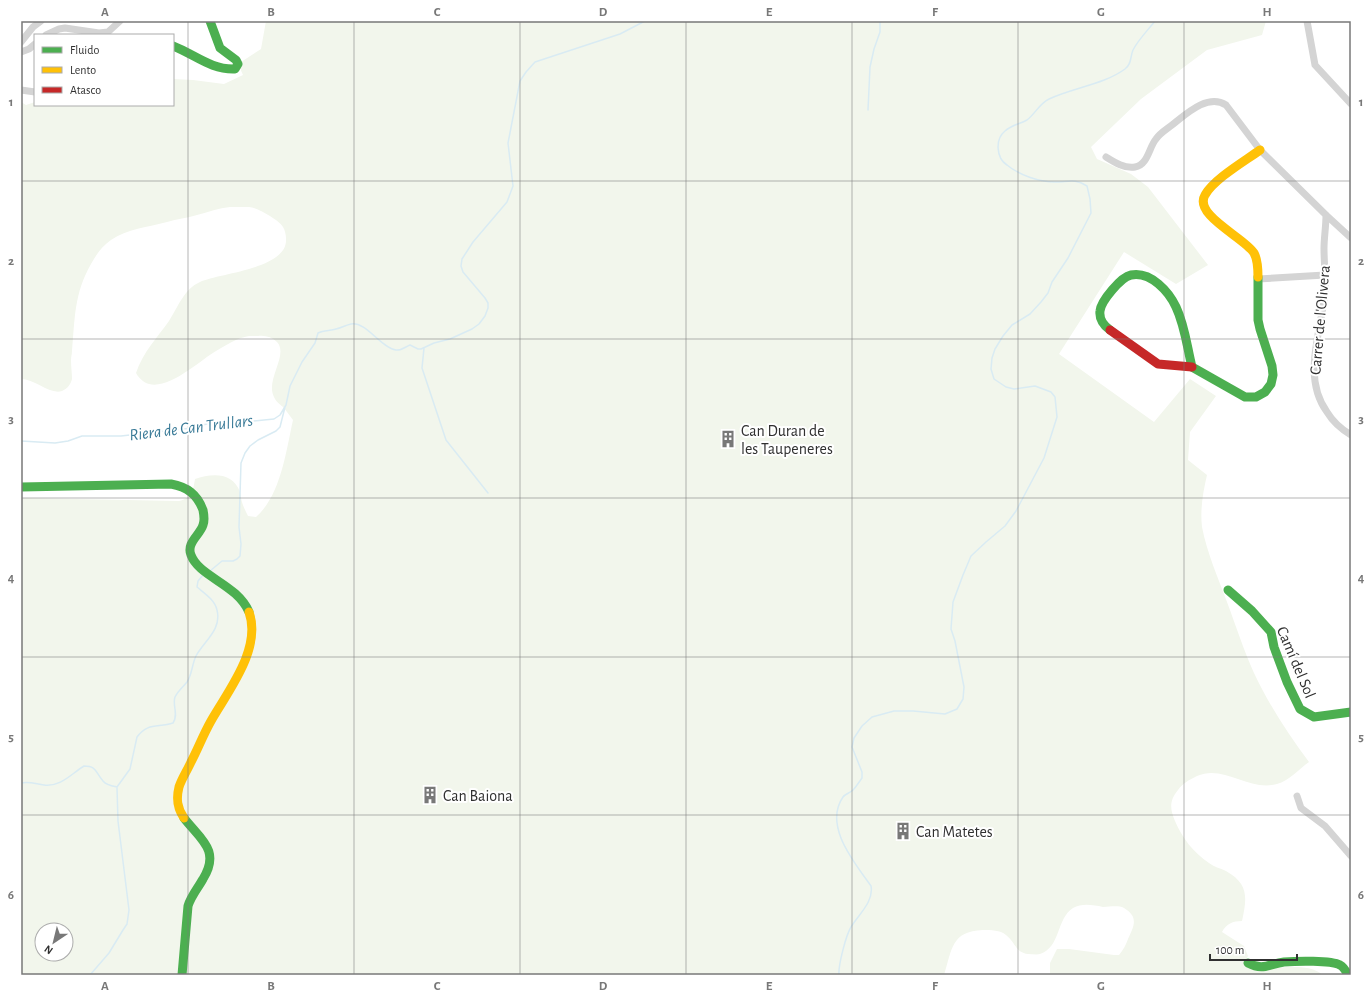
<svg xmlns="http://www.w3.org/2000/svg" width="1372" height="996" font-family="'Alegreya Sans',sans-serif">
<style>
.green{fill:#f2f6ec;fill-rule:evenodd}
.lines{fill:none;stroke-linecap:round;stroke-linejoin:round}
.stream{stroke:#d9ebf3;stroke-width:1.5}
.street{stroke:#d4d4d4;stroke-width:7}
.fast{stroke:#4caf50;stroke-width:9}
.slow{stroke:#ffc107;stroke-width:9}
.jam{stroke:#c62828;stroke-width:9}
.grid{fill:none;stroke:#787878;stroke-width:1;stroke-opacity:0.55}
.labels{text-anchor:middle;stroke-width:4;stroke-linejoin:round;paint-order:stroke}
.street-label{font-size:16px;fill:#303030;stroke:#fff}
.poi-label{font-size:16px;fill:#303030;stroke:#fff;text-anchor:start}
.water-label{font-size:17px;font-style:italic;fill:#397a97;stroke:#fff}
.neatline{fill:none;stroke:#787878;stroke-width:1.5}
.grid-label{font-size:13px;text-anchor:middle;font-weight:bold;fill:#787878}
</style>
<rect width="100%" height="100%" fill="#fff"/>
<path class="green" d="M266,21H1266L1262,35L1207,50L1141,99L1091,147L1097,159L1131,174L1148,187L1208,265L1176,284L1124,252L1059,354L1154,422L1190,379L1216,396L1190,432L1188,460L1207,475C1203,492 1200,509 1202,527C1207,553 1218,578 1227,602C1236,626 1244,651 1254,673C1269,705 1288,734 1309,762C1299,769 1289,781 1277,784C1249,792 1224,764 1197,776C1189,780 1183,783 1178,790C1169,801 1170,809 1175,821C1182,838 1194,853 1209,863C1214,867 1220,868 1226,871C1249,884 1247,898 1242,921C1233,921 1226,924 1222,932L1244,946L1248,956L1245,961C1254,963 1265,967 1275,967C1292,968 1309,964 1323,975H1050V963L1057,949H1069L1114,955H1119C1123,950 1126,945 1128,939C1134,926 1139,917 1124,908C1118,905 1110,907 1103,907C1093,905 1082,903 1073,908C1056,919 1061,947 1040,954C1037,955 1032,954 1028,954C1015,952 1016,943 1006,935C1000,930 991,930 983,930C951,931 952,950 944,975H21V498L179,501C192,498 193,491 195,479C212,473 233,472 240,492C241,493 241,497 241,498C242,504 245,510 248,516L256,517C281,495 286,451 293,420C290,416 287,412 284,408C281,405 276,402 274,397C265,380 289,355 277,342C272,337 265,335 258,336C255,336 252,336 249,336C237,338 226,345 216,351C197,362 154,405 136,373C143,352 157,338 169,321C178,307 184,289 200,282C219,273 288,269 286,239C286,235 285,230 283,227C279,220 256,207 249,207C243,207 236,207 230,207C219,208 208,212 197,215C187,218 177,219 167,222C148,227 127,229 111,240C102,246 96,255 91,264C74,294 75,318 72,351C72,354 71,357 71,360C71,367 72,373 72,379C71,384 67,389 62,391C50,395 35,379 21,379V102L26,105L35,102V105H173V79L193,80L224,84L243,75L238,64L261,49ZM42,930H66V954H42Z"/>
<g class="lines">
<path class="stream" d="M868,110L870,67L874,49L880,32V21
M424,348L422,368L446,440L488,493
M21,441L55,443L68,441L82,436H121L192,428L214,422L227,420L243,422L274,419L280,415L286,405L290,386L302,362L315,343L318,333C324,330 330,331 336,329C341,328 346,325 351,324C366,321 381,348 396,350C401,351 405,347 410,345L418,349H421L434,343L450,339L472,329L479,324L485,316L488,308V303L485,298L463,272L461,266L462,259L473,242L507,202L513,186L508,143L520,81L526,72L535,62L620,34L645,21
M210,571L222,561H233L237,559L240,556L241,544L239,527L241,463L245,453L250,446L258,440L276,431L280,427L285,407
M21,783C29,781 36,784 44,785C61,787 71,774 84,766C97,766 95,772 103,781C106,785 112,786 117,787L130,769L137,737C148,722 158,728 173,723C179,715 172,705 175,697C178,691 183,687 187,682C192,675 192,664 196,656C204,641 222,630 217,610C215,600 204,593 197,587L198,581L203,575
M90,975L109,953L123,930L127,924L129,910L118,821L117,788
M839,975C838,966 846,935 851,927C858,915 874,902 871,886C855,863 823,826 843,797C845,794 850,793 853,790C856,787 859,782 862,778V772L852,747L854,738L862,726L872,717L894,711H913L945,714L957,709L963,699L964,687L955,641L951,629L953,602L963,575L971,556L986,542L1005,526L1016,511L1044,458L1057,417L1055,397L1051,392L1035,386L1014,389L1006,387L994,379L991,369L992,358L995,349L1003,336L1012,325L1030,314L1041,302L1048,293L1052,282L1068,258L1091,213L1090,199L1087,186C1074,178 1069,182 1055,182C1039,182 1019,175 1007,165C996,158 995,139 1005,131C1011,125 1020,124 1027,120C1035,114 1040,103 1049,99C1072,88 1105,84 1125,69C1132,64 1130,57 1133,50C1138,40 1148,30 1155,21"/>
<path class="street" d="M1307,21L1315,65L1351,104
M46,35L59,29L65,28L99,33L108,32L120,21
M21,42L33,27L41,21
M21,52L29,49L35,44
M21,90L35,92
M1106,157C1114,162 1125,169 1135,167C1148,165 1149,147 1156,139C1160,133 1167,129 1172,125C1186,114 1208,93 1226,105L1260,150L1326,215L1351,238
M1326,215C1326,227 1324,237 1324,249C1324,263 1326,277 1325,291C1322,331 1301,376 1327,412C1333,422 1341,429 1351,435
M1258,279L1325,275
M1297,796L1301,808L1325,826L1351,856"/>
<path class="fast" d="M173,46C194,54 211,70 235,69L238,64L236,60L220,48L210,21
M1110,330C1104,326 1099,319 1100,311C1101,301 1121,277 1131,275C1151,271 1169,292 1176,307C1185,326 1187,347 1192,367L1245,397H1256L1265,392L1271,384L1273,375L1272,366L1260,329L1258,320V277
M21,487L171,484C187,487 197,494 203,510C204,515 205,520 203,525C200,535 186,543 191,555C199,577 237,584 249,612
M1228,590L1252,611L1271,632L1274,647L1287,682L1300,709L1314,717L1351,712
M1248,963C1263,971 1269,964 1284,962C1296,961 1331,960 1340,965C1344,967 1346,971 1348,975
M182,975L188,906C191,896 198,888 203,879C221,850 200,839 184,818"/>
<path class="slow" d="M1258,277C1258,269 1258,260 1254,253C1245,238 1193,215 1205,195C1214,179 1245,161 1260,150
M184,818C177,808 176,799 179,787C182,778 187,771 191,762C198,749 203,735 211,721C228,691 262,649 249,612"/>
<path class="jam" d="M1110,330L1158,364L1192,367"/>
</g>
<path class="grid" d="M188,21V975M354,21V975M520,21V975M686,21V975M852,21V975M1018,21V975M1184,21V975M21,181H1351M21,339H1351M21,498H1351M21,657H1351M21,815H1351"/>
<defs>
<g id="building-bare" transform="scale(1.38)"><path d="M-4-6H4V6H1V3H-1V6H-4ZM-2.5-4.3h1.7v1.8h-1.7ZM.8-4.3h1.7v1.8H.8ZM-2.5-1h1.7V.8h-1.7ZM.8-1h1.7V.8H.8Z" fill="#787878" stroke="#fff" stroke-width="2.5" paint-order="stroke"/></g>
</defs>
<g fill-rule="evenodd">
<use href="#building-bare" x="728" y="439"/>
<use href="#building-bare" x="430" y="795"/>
<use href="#building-bare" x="903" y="831"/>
</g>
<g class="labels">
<g class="street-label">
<text transform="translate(1319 320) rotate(-85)" y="6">Carrer de l'Olivera</text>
<text transform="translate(1297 662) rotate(67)" y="6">Camí del Sol</text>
</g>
<g class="poi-label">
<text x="741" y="436">Can Duran de<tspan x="741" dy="18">les Taupeneres</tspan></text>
<text x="443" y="801">Can Baiona</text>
<text x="916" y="837">Can Matetes</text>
</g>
<g class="water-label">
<text transform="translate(191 427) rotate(-7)" y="6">Riera de Can Trullars</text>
</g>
</g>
<rect width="1372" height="996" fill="none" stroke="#ffffff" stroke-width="44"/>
<rect x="34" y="34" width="140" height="72" fill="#ffffff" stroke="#acacac"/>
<rect x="42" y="47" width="20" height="6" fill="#4caf50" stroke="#acacac"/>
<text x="70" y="54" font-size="12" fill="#303030">Fluido</text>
<rect x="42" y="67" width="20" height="6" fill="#ffc107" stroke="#acacac"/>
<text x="70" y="74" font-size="12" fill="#303030">Lento</text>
<rect x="42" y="87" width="20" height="6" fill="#c62828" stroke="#acacac"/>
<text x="70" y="94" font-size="12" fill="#303030">Atasco</text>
<g transform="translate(54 942) rotate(215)"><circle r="19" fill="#ffffff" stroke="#acacac"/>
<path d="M0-3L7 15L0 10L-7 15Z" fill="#787878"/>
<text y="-6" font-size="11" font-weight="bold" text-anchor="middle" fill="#303030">N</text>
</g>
<path d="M1210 954v6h87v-6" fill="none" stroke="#303030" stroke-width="2"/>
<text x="1216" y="954" font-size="12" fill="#303030" stroke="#ffffff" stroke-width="3" paint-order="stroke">100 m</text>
<rect x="22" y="22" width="1328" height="952" class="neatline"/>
<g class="grid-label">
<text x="105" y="16">A</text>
<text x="271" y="16">B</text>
<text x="437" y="16">C</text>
<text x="603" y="16">D</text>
<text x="769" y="16">E</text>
<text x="935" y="16">F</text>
<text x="1101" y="16">G</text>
<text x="1267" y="16">H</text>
<text x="11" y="106">1</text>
<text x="1361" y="106">1</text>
<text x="11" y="265">2</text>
<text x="1361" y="265">2</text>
<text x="11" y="423">3</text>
<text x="1361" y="423">3</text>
<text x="11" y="582">4</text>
<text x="1361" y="582">4</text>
<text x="11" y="741">5</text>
<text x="1361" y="741">5</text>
<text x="11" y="899">6</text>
<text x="1361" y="899">6</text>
<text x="105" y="990">A</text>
<text x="271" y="990">B</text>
<text x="437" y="990">C</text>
<text x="603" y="990">D</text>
<text x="769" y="990">E</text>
<text x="935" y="990">F</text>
<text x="1101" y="990">G</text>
<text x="1267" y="990">H</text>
</g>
</svg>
